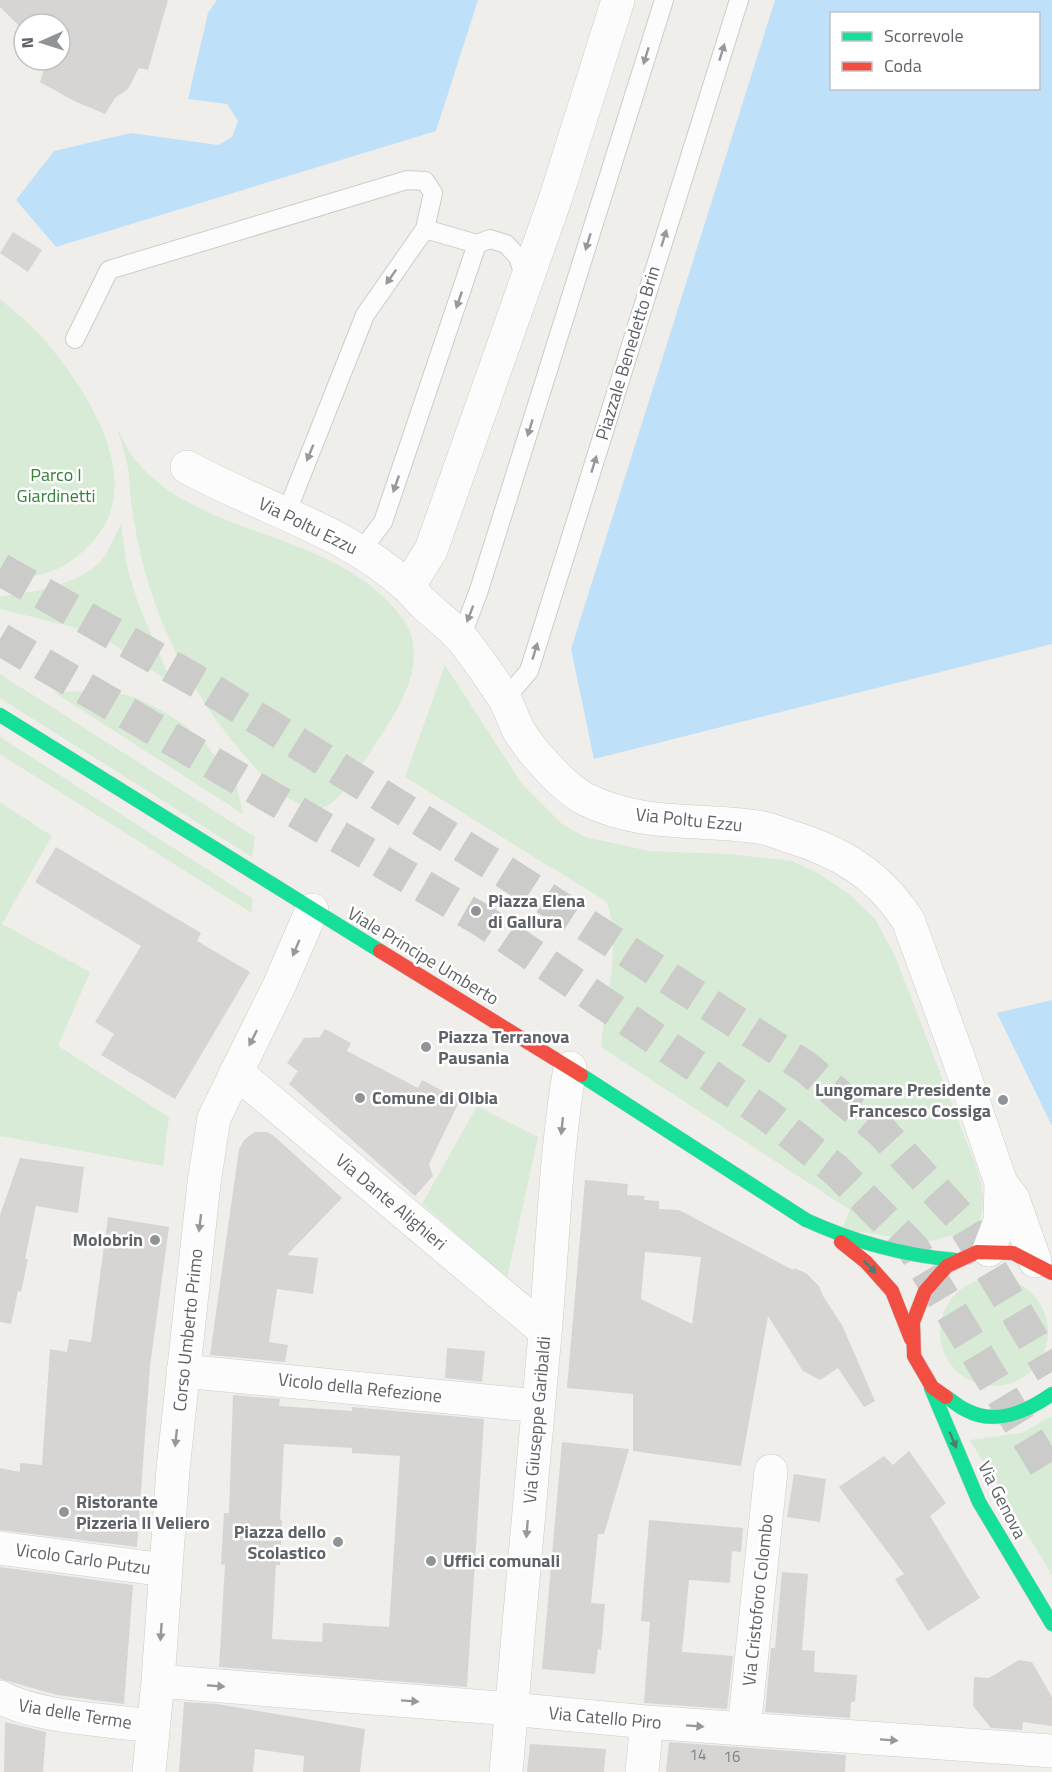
<svg xmlns="http://www.w3.org/2000/svg" width="1052" height="1772" font-family="'Titillium Web',sans-serif">
<style>
.green{fill:#d8ebd6}
.water{fill:#bfe0f9;fill-rule:evenodd}
.building{fill:#d6d5d3;fill-rule:evenodd}
.lines{fill:none;stroke-linecap:round;stroke-linejoin:round}
.primary-tunnel{stroke:#cbcbca;stroke-width:33;stroke-dasharray:33 16;stroke-linecap:butt}
.lane-casing{stroke:#cbcccc;stroke-width:20}
.street-casing{stroke:#cbcccc;stroke-width:34}
.fast-casing{stroke:#cacacb;stroke-width:15}
.jam-casing{stroke:#cacacb;stroke-width:15}
.lane{stroke:#fdfcfc;stroke-width:18}
.street{stroke:#fdfcfc;stroke-width:33}
.fast{stroke:#16e098;stroke-width:14}
.jam{stroke:#f24e42;stroke-width:14}
.oneway{fill:#96999c}
.oneway2{fill:#507c72}
.poi-dot{fill:#919496;stroke:#fff;stroke-width:2}
.labels{text-anchor:middle;stroke-width:5;stroke-linejoin:round;paint-order:stroke}
.number-label{font-size:15px;fill:#7e8184}
.street-label{font-size:18px;fill:#5f6368;stroke:#fff}
.park-label{font-size:18px;fill:#348238;stroke:#fff}
.poi-label{font-size:18px;font-weight:bold;fill:#5f6368;stroke:#fff;text-anchor:start}
</style>
<rect width="100%" height="100%" fill="#efeeea"/>
<path class="green" d="M0,299C14,311 29,322 41,336C84,385 148,479 94,540C65,573 42,577 0,579Z
M117,428C123,438 127,451 135,460C145,472 160,485 174,494C242,537 330,542 389,602C396,610 406,621 410,632C423,669 400,707 380,737C367,755 343,802 322,808C302,813 274,787 261,774C208,718 167,650 146,575C139,551 134,524 131,499C129,489 130,478 128,468C125,455 121,441 117,428Z
M121,524L127,567L138,603L172,684L107,640L69,626L0,609V596C27,595 82,583 101,561C109,550 115,536 121,524Z
M445,665L522,784L562,824L585,837L649,851L727,854L792,861L818,873L849,894L875,919L895,956L976,1166C983,1186 985,1200 980,1221L955,1235L926,1242L842,1229L850,1210L601,1047C605,999 622,949 607,902L405,777Z
M0,674L255,837L252,857L0,698Z
M110,691L134,697L159,709L183,724L207,745L237,787L243,814L54,692Z
M0,737L252,898V913L0,754Z
M0,802L52,836L2,924L90,972L58,1046L169,1117L163,1166L1,1136L0,1138Z
M477,1106L538,1137L507,1278L422,1204Z
M940 1332a54 54 0 1 1 108 0a54 54 0 1 1-108 0Z
M1052,1416V1575L970,1440L1022,1433Z"/>
<path class="water" d="M217,0H478L436,131L56,247L16,200L54,151L131,133L218,145L232,137L238,121L227,104L188,99L208,13Z
M775,0H1052V644L594,759L571,649ZM832,14H1038V88H832Z
M1052,1000V1126L997,1013Z"/>
<path class="building" d="M0,0H168L148,70L139,68L128,89L115,98L105,114L74,101L40,82L47,60H60V24H24V31L0,7Z
M13,232L42,250L28,272L0,253Z
M56,847L201,933L197,941L250,972L175,1099L101,1055L114,1034L95,1022L141,946L35,882Z
M325,1029L351,1043L347,1051L418,1088L422,1080L460,1100L429,1164L433,1176L415,1196L289,1084L298,1071L287,1063L304,1038L320,1037Z
M255,1132H267L274,1136L342,1198L287,1255L318,1258L313,1294L277,1289L269,1342L288,1345L285,1362L210,1355L239,1149L245,1139Z
M20,1158L84,1167L78,1213L36,1206L25,1259H28L21,1292L18,1291L11,1324L0,1322V1215Z
M585,1180L628,1184L627,1195L645,1196L644,1200L659,1201V1209L679,1210L793,1270L794,1268L806,1273L819,1286L823,1296L842,1325L875,1401L864,1407L838,1368L820,1380L803,1371L768,1316L741,1466L633,1451V1394L567,1388ZM645,1252L701,1257L692,1324L641,1299Z
M108,1217L169,1227L150,1366L137,1547L0,1530V1468L20,1472V1463L42,1465L50,1349L67,1352L69,1339L91,1342Z
M447,1348L485,1351L482,1382L445,1378Z
M233,1395L280,1399L279,1406L352,1411V1407L484,1419L467,1687L219,1667L225,1565L221,1564L224,1513H229ZM284,1444L352,1448V1453L400,1456L389,1627L323,1623L322,1642L272,1639L276,1565H280L282,1520H280Z
M562,1442L629,1449L604,1534H598L591,1603L605,1604L601,1650L598,1649L595,1674L542,1669Z
M909,1451L946,1503L930,1516L980,1598L928,1631L895,1579L904,1574L839,1487L884,1456L893,1465Z
M794,1474L826,1479L820,1522L787,1517Z
M649,1520L743,1528L741,1552L732,1551L730,1583L689,1580L682,1652L733,1656L727,1709L644,1703L650,1622L641,1621Z
M0,1567L133,1585L124,1704L57,1695L0,1679Z
M782,1572L808,1574L802,1650L815,1651L814,1672L857,1675L855,1702H851L850,1718L765,1712L771,1648H775Z
M1019,1660L1032,1662L1052,1697V1726L1023,1722L1022,1730L991,1728L973,1706L974,1677L989,1678Z
M184,1702L217,1704L365,1729L360,1772H303L304,1756L255,1749L253,1772H179Z
M5,1722L46,1732L43,1772H4Z
M669,1742L846,1755L845,1772H666Z
M530,1744L606,1749L604,1772H527Z"/>
<g class="lines">
<path class="primary-tunnel" d="M0,569L207,687L508,874L807,1068L882,1132L959,1216L1052,1372
M0,639L483,921L766,1114L836,1170L913,1248L1052,1478"/>
<g class="lane-casing">
<path id="lane" d="M425,229L477,244L490,239L506,244L518,257L525,278
M75,339L109,270L407,180L425,181L433,193L425,229L365,315L286,514
M361,551L383,522L477,244
M461,638L479,590L664,0
M505,699L529,671L739,0"/>
</g>
<g class="street-casing">
<path id="street" d="M187,467C260,508 347,530 409,588C415,594 419,600 425,605C437,616 451,626 462,639C477,657 491,678 504,698C510,708 513,720 519,731C530,750 565,789 585,799C644,828 696,818 758,827C768,828 779,833 788,836C839,851 878,874 908,920L957,1054L1001,1183L1013,1199L1035,1261
M408,587L431,550L556,197L618,0
M236,1072L545,1331
M989,1250L1000,1221L1001,1183
M183,1371L538,1406
M0,1548L165,1570
M158,1681L511,1709L647,1722L1052,1751
M0,1697C38,1718 108,1720 152,1726
M744,1729L771,1471
M149,1772L158,1681L173,1469L204,1183L214,1118L279,986L312,910
M506,1772C518,1626 532,1480 545,1334C553,1245 555,1156 570,1068
M642,1772L647,1722"/>
</g>
<g class="fast-casing">
<path id="fast" d="M0,715L380,951
M581,1075L806,1220C854,1242 902,1255 955,1260
M931,1388L979,1502L1052,1624
M946,1397C953,1401 959,1407 966,1410C995,1426 1028,1411 1052,1394"/>
</g>
<g class="jam-casing">
<path id="jam" d="M380,951L581,1075
M841,1242L866,1262L892,1291L911,1339
M946,1397L932,1387L914,1356L913,1322L925,1291L947,1266L977,1252L1013,1253L1052,1273"/>
</g>
<use href="#lane" class="lane"/>
<use href="#street" class="street"/>
<use href="#fast" class="fast"/>
<use href="#jam" class="jam"/>
</g>
<defs><path id="oneway-solid" d="M-6-.8H1V-3.2L6.5 0L1 3.2V.8H-6Z" transform="scale(1.5)"/></defs>
<g class="oneway">
<use href="#oneway-solid" transform="translate(722 52) rotate(-73)"/>
<use href="#oneway-solid" transform="translate(646 56) rotate(107)"/>
<use href="#oneway-solid" transform="translate(664 238) rotate(-73)"/>
<use href="#oneway-solid" transform="translate(588 242) rotate(107)"/>
<use href="#oneway-solid" transform="translate(391 277) rotate(125)"/>
<use href="#oneway-solid" transform="translate(459 300) rotate(109)"/>
<use href="#oneway-solid" transform="translate(530 428) rotate(107)"/>
<use href="#oneway-solid" transform="translate(310 453) rotate(112)"/>
<use href="#oneway-solid" transform="translate(594 464) rotate(-73)"/>
<use href="#oneway-solid" transform="translate(396 484) rotate(109)"/>
<use href="#oneway-solid" transform="translate(470 614) rotate(111)"/>
<use href="#oneway-solid" transform="translate(535 651) rotate(-73)"/>
<use href="#oneway-solid" transform="translate(296 948) rotate(113)"/>
<use href="#oneway-solid" transform="translate(253 1038) rotate(117)"/>
<use href="#oneway-solid" transform="translate(562 1126) rotate(96)"/>
<use href="#oneway-solid" transform="translate(200 1223) rotate(97)"/>
<use href="#oneway-solid" transform="translate(176 1438) rotate(96)"/>
<use href="#oneway-solid" transform="translate(527 1529) rotate(95)"/>
<use href="#oneway-solid" transform="translate(161 1632) rotate(94)"/>
<use href="#oneway-solid" transform="translate(216 1686) rotate(5)"/>
<use href="#oneway-solid" transform="translate(410 1701) rotate(4)"/>
<use href="#oneway-solid" transform="translate(695 1726) rotate(4)"/>
<use href="#oneway-solid" transform="translate(889 1740) rotate(4)"/>
</g>
<g class="oneway2">
<use href="#oneway-solid" transform="translate(870 1267) rotate(46)"/>
<use href="#oneway-solid" transform="translate(953 1440) rotate(67)"/>
</g>
<g class="poi-dot">
<circle cx="476" cy="911" r="6"/>
<circle cx="426" cy="1047" r="6"/>
<circle cx="360" cy="1098" r="6"/>
<circle cx="1003" cy="1100" r="6"/>
<circle cx="155" cy="1240" r="6"/>
<circle cx="64" cy="1512" r="6"/>
<circle cx="338" cy="1542" r="6"/>
<circle cx="431" cy="1561" r="6"/>
</g>
<g class="labels">
<g class="number-label">
<text x="698" y="1760">14</text>
<text x="732" y="1762">16</text>
</g>
<g class="street-label">
<text transform="translate(628 353) rotate(-73)" y="6">Piazzale Benedetto Brin</text>
<text transform="translate(308 526) rotate(26)" y="6">Via Poltu Ezzu</text>
<text transform="translate(689 820) rotate(6)" y="6">Via Poltu Ezzu</text>
<text transform="translate(423 956) rotate(31)" y="6">Viale Principe Umberto</text>
<text transform="translate(391 1202) rotate(40)" y="6">Via Dante Alighieri</text>
<text transform="translate(188 1330) rotate(-84)" y="6">Corso Umberto Primo</text>
<text transform="translate(360 1388) rotate(6)" y="6">Vicolo della Refezione</text>
<text transform="translate(537 1420) rotate(-85)" y="6">Via Giuseppe Garibaldi</text>
<text transform="translate(1002 1500) rotate(63)" y="6">Via Genova</text>
<text transform="translate(83 1559) rotate(8)" y="6">Vicolo Carlo Putzu</text>
<text transform="translate(758 1600) rotate(-84)" y="6">Via Cristoforo Colombo</text>
<text transform="translate(75 1714) rotate(9)" y="6">Via delle Terme</text>
<text transform="translate(605 1718) rotate(5)" y="6">Via Catello Piro</text>
</g>
<g class="park-label">
<text x="56" y="481">Parco I<tspan x="56" dy="21">Giardinetti</tspan></text>
</g>
<g class="poi-label">
<text x="488" y="907">Piazza Elena<tspan x="488" dy="21">di Gallura</tspan></text>
<text x="438" y="1043">Piazza Terranova<tspan x="438" dy="21">Pausania</tspan></text>
<text x="991" y="1096" text-anchor="end">Lungomare Presidente<tspan x="991" dy="21">Francesco Cossiga</tspan></text>
<text x="372" y="1104">Comune di Olbia</text>
<text x="143" y="1246" text-anchor="end">Molobrin</text>
<text x="76" y="1508">Ristorante<tspan x="76" dy="21">Pizzeria Il Veliero</tspan></text>
<text x="326" y="1538" text-anchor="end">Piazza dello<tspan x="326" dy="21">Scolastico</tspan></text>
<text x="443" y="1567">Uffici comunali</text>
</g>
</g>
<rect x="830" y="12" width="210" height="78" fill="#ffffff" stroke="#bfc1c3" stroke-width="1.5"/>
<rect x="842" y="32" width="30" height="9" fill="#16e098" stroke="#bfc1c3" stroke-width="1.5"/>
<text x="884" y="42" font-size="18" fill="#5f6368">Scorrevole</text>
<rect x="842" y="62" width="30" height="9" fill="#f24e42" stroke="#bfc1c3" stroke-width="1.5"/>
<text x="884" y="72" font-size="18" fill="#5f6368">Coda</text>
<g transform="translate(42 42) rotate(267)"><circle r="28" fill="#ffffff" stroke="#bfc1c3" stroke-width="1.5"/>
<path d="M0-4.5L10 22L0 15L-10 22Z" fill="#919496"/>
<text y="-9" font-size="16" font-weight="bold" text-anchor="middle" fill="#5f6368">N</text>
</g>
</svg>
